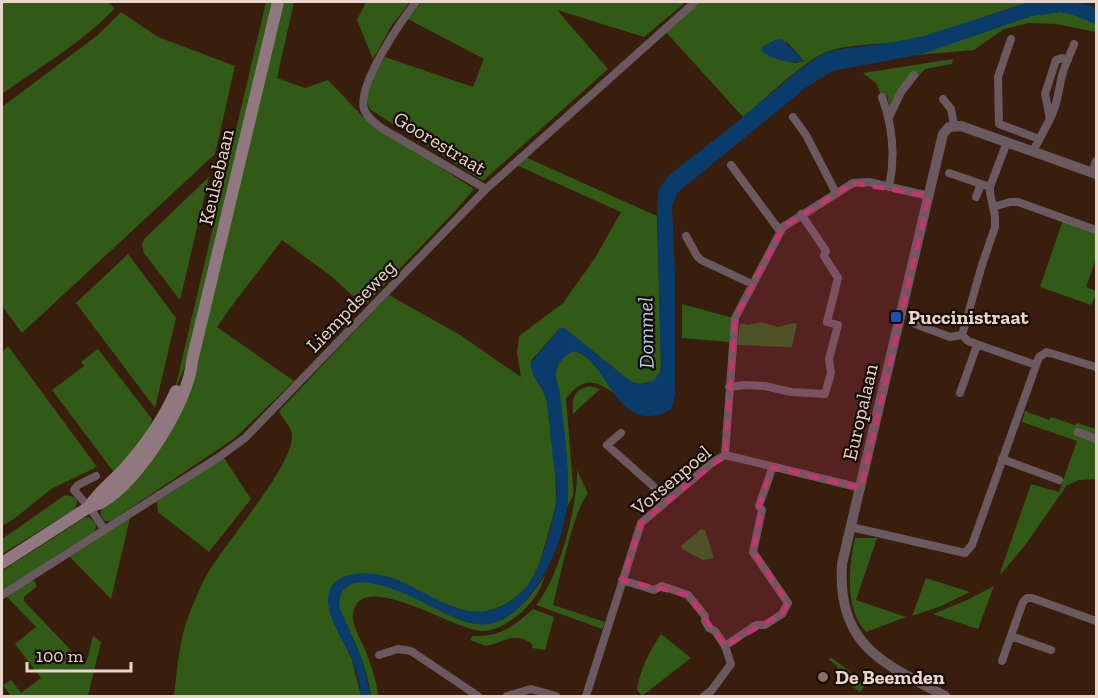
<svg xmlns="http://www.w3.org/2000/svg" width="1098" height="698" font-family="'Zilla Slab',serif">
<style>
.green{fill:#305a16;fill-rule:evenodd}
.water{fill:#093c6b}
.lines{fill:none;stroke-linecap:round;stroke-linejoin:round}
.minor{stroke:#6a5a60;stroke-width:8}
.tertiary{stroke:#6a5a60;stroke-width:10}
.secondary{stroke:#917880;stroke-width:12}
.marked{fill:#c8346c;fill-opacity:0.2;stroke:#c8346c;stroke-width:4.5;stroke-dasharray:12 8;stroke-linejoin:round}
.transit-dot{fill:#1a4fb4;stroke:#170c05;stroke-width:2}
.education-dot{fill:#8d6e63;stroke:#170c05;stroke-width:2}
.labels{text-anchor:middle;stroke-width:4.5;stroke-linejoin:round;paint-order:stroke}
.street-label{font-size:20px;fill:#e8d6cc;stroke:#170c05}
.poi-label{font-size:20px;font-weight:bold;fill:#e8d6cc;stroke:#170c05;text-anchor:start}
.water-label{font-size:21px;font-style:italic;fill:#adccf0;stroke:#170c05}
</style>
<rect width="100%" height="100%" fill="#391e0d"/>
<path class="green" d="M2,2H107L115,8C85,41 38,68 2,94Z
M266,2H274L195,332L184,369L175,389Z
M284,2H294L277,78L305,88L328,80L364,118L474,189L456,210L364,306L331,276L282,240C260,270 237,297 217,327L294,381L235,438L111,521H105L101,516V508L175,418L249,144Z
M366,2H410L392,25L373,59L357,20Z
M422,2H686L644,37L557,10L608,69L483,181L371,110C359,95 377,71 385,57L473,87L484,59L408,19Z
M699,2H1030C989,13 950,32 908,40C881,46 847,42 822,54C797,67 765,99 743,117L665,31ZM787,42L803,60L804,61L795,63L771,57Z
M121,12L158,37L235,66L215,154L22,333L2,306V107L98,35Z
M1060,12L1071,14L1096,24V32L1056,24L1029,23L1004,29L974,50L916,55L1031,16Z
M953,59L952,64L925,69L890,108L887,95L881,96L877,84L863,73Z
M525,157L657,216L661,366L660,372L654,381L639,384L630,381L564,328H560L531,361C533,378 543,386 547,402C551,433 556,466 556,498C556,511 550,525 547,538C543,550 540,565 533,577C522,598 493,616 468,611C422,601 395,564 343,577L330,614L352,660L361,696H174C176,677 178,657 182,638C186,620 195,599 203,582C220,547 294,467 292,435C291,425 282,419 279,411L389,295L460,335L521,377L517,352L519,336L563,303L595,258L621,212L516,165Z
M209,177L180,300L144,253L142,244L144,239Z
M1063,220L1096,232V259L1086,287L1096,291V295L1091,305L1040,287Z
M128,254L176,318L155,408L76,303Z
M682,304L733,318L729,342L682,338Z
M761,322L778,327L793,323L797,324L792,347L737,345L740,323L748,325Z
M8,346L97,467L51,489L14,519L2,526V352Z
M98,349L152,419L148,435L116,475L52,390L84,366L81,362Z
M574,351C592,355 605,381 616,395C594,379 585,377 566,398L573,486V496L567,507C570,471 564,434 560,399C559,390 554,379 556,371C558,362 565,354 574,351Z
M590,386L600,389L573,414C572,398 573,390 590,386Z
M1025,411L1049,420L1051,417L1075,425L1077,423L1096,429V476L1095,479L1079,480L1067,485L1026,544L1001,574L1000,573L1031,484L1059,492L1077,441L1022,422Z
M224,458L251,499L209,552L158,512L157,501Z
M577,470L588,494C574,508 559,582 553,605L605,622L602,629L536,605C559,578 578,505 577,470Z
M65,495L74,497L77,501L75,509L2,554V539Z
M89,517L96,524L95,531L2,591V571L84,518Z
M130,518L111,599L69,556Z
M701,529L705,530L714,558L703,560L682,549L681,546Z
M855,538H877L856,600L906,617L866,632C844,609 849,566 855,538Z
M546,573C542,582 540,591 534,598C525,612 503,629 485,631C459,634 361,566 353,613C351,625 362,641 366,652C371,666 377,681 378,696H371C368,675 361,656 352,636C348,627 341,616 339,606C338,601 340,593 344,589C365,565 431,608 454,617C463,621 474,625 485,624C511,623 534,594 546,573Z
M926,578L970,592L941,606L912,616Z
M33,579L37,586L24,597V601L84,664L88,657L93,636L101,642L88,696H11L3,685L11,680L21,693L41,678L15,644L36,627L6,596Z
M994,586L978,629L933,614L967,600Z
M533,609L554,617L545,650L532,648V644C514,631 504,642 486,646L470,640L472,636C500,637 513,627 533,609Z
M661,634L691,658L642,696L637,690C640,670 649,652 661,634Z
M832,658L866,684L860,692L847,683L849,680L837,670L838,667L828,659Z"/>
<path class="water" d="M1030,2H1079L1096,8V24L1071,14L1060,12L1031,16L922,54L832,71L804,89L677,193L672,207L675,273V395L672,408C665,414 659,415 650,416C613,418 604,357 574,351C564,354 558,363 555,373C556,380 559,387 560,395C564,427 569,463 568,495C567,537 537,609 493,623C480,627 466,622 454,617C431,608 339,551 339,606L362,660L371,696H361C360,684 357,673 353,661C345,643 321,610 330,590C334,580 342,577 351,575C400,564 435,612 480,612C499,612 522,595 532,579C541,565 555,518 556,501C558,485 554,467 552,451C550,435 549,418 547,402C544,388 532,378 530,364L560,328H564L630,381C643,388 660,382 661,366L657,206L659,189L669,175L726,131L798,71L824,53L847,48L889,43L924,36Z
M782,39L804,61C791,64 772,60 762,51V47L775,40Z"/>
<g class="lines">
<path class="minor" d="M416,2C401,21 357,85 364,109C367,118 376,124 383,129L486,189
M1011,39L998,77L999,124L1039,139
M1068,60L1062,58L1056,60L1045,94L1050,119C1059,102 1058,89 1063,72C1066,62 1071,53 1074,44
M882,97C893,127 896,155 889,187
M943,99L951,109L954,125
M793,117L806,135L836,193
M889,117L901,92L914,75
M1007,142L990,187V193L995,216V227L982,265L962,335L968,341L1036,365
M1033,151L1050,119
M731,165L780,231
M949,173L990,187
M1092,173L1096,161
M976,197L981,184
M993,207L1010,202H1018L1096,230
M686,236L697,256L701,260L752,284
M915,324L950,337L962,335
M729,387L745,385L765,386L791,392L825,394L831,373L829,359L838,325L827,322L838,278L824,256L826,251L801,214
M960,393L977,345
M1078,432L1096,439
M621,433L607,445L652,485L666,500
M725,455L735,318L783,227L853,183L869,182L929,196
M1002,459L1059,480
M96,476L78,485L74,490L92,511L104,529
M851,527L965,553L972,545L1039,357L1047,352L1096,367
M622,580L654,590L662,586L688,595L705,616V621L709,628L715,631L725,646L731,664L711,691L704,696
M2,595L219,457L245,438L486,189L695,2
M1011,636L1051,650
M725,646L756,625H765L782,614L788,603L753,552L762,510L759,506C763,492 769,481 772,467
M379,655L398,649L411,651L478,696
M1002,661L1023,602L1027,598H1032L1096,621
M507,696L531,689L556,696
M586,696L641,523L713,462L725,455L861,488"/>
<path class="tertiary" d="M945,696C883,663 837,646 842,564L943,134L949,127L961,126L1096,174"/>
<path class="secondary" d="M89,507C98,492 112,482 124,469C145,446 163,420 176,391
M2,563L89,507C93,505 98,505 102,502C137,484 190,400 192,361L278,2"/>
</g>
<path class="marked" d="M853,183L929,196L861,488L772,467L759,506L762,510L753,551L788,603L782,614L725,646L688,595L622,580L641,523L725,455L735,318L783,227Z"/>
<rect class="transit-dot" x="890" y="311" width="12" height="12" rx="3"/>
<circle class="education-dot" cx="823" cy="677" r="6"/>
<g class="labels">
<g class="street-label">
<text transform="translate(440 143) rotate(31)" y="7">Goorestraat</text>
<text transform="translate(216 177) rotate(-77)" y="7">Keulsebaan</text>
<text transform="translate(351 306) rotate(-46)" y="7">Liempdseweg</text>
<text transform="translate(860 412) rotate(-77)" y="7">Europalaan</text>
<text transform="translate(671 480) rotate(-40)" y="7">Vorsenpoel</text>
</g>
<g class="poi-label">
<text x="908" y="324">Puccinistraat</text>
<text x="835" y="684">De Beemden</text>
</g>
<g class="water-label">
<text transform="translate(646 333) rotate(-91)" y="7">Dommel</text>
</g>
</g>
<rect width="1098" height="698" fill="none" stroke="#e8d6cc" stroke-width="6"/>
<path d="M27 662v9h104v-9" fill="none" stroke="#e8d6cc" stroke-width="3"/>
<text x="36" y="662" font-size="18" fill="#e8d6cc" stroke="#170c05" stroke-width="4.5" paint-order="stroke">100 m</text>
</svg>
